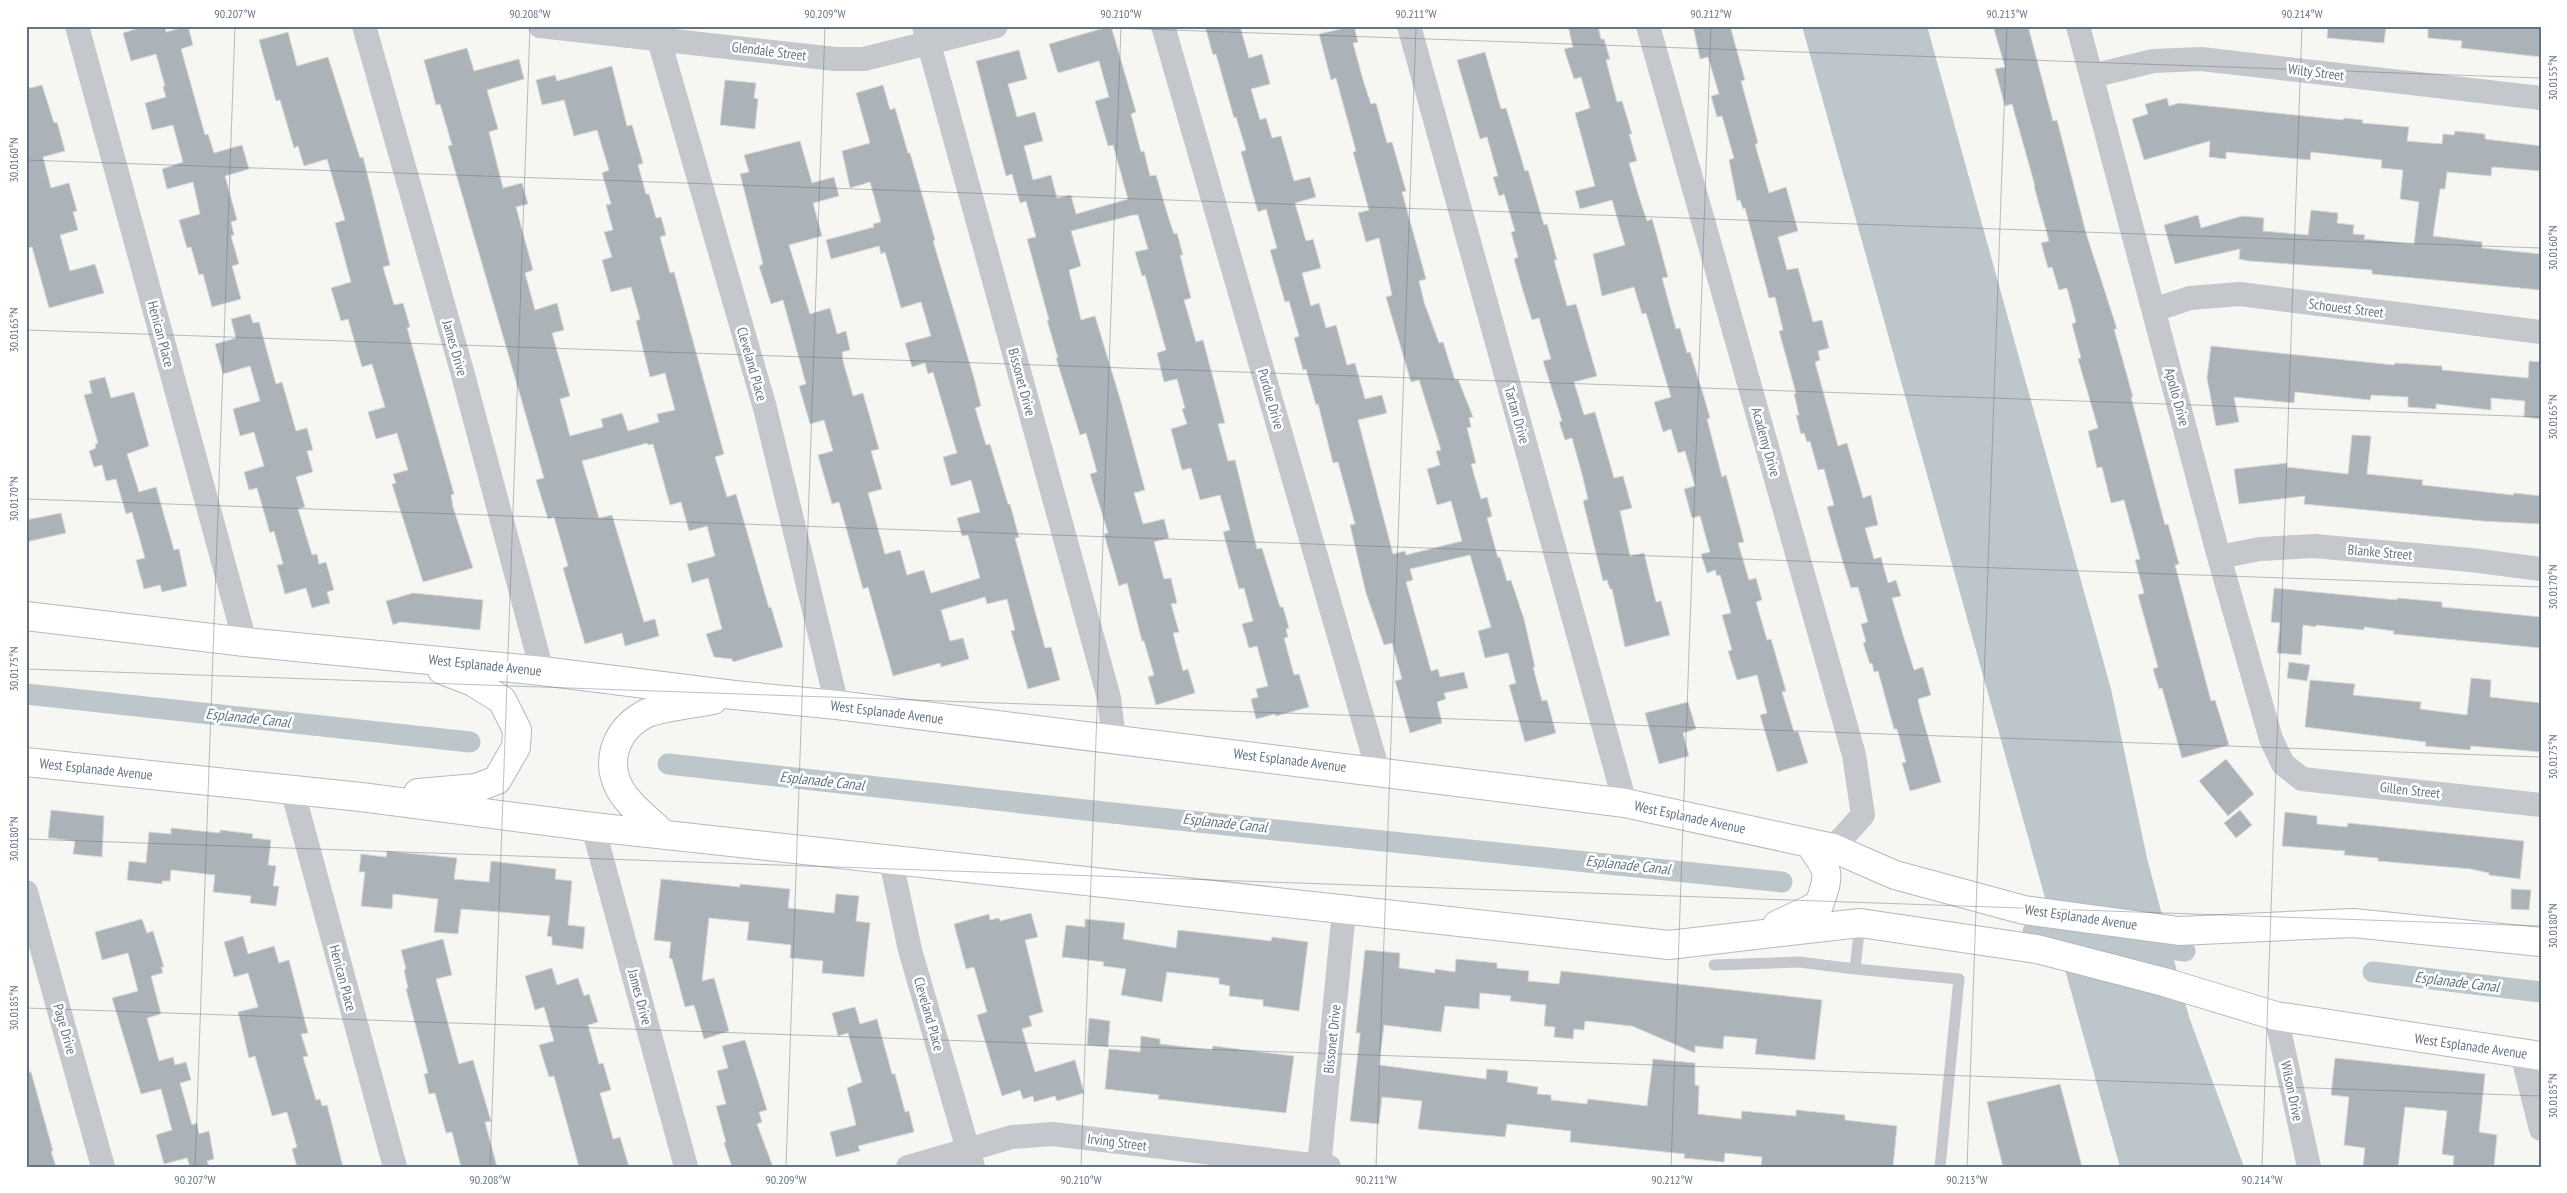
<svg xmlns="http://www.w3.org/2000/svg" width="2567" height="1193" font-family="'PT Sans Narrow',sans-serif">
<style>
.water{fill:#bcc6cb}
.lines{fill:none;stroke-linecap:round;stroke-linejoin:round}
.canal{stroke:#bcc6cb;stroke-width:21}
.building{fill:#abb2b8;stroke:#d8d8d6}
.secondary-casing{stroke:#b4b9be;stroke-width:30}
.lane{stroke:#c4c7cb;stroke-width:11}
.street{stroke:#c4c7cb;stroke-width:24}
.secondary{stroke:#fff;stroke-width:28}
.ticks{fill:none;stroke:#657484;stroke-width:1;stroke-opacity:0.45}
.labels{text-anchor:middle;stroke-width:5;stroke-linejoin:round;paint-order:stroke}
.street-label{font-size:14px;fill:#657484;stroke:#fff}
.water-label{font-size:15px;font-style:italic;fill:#617680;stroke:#fff}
.neatline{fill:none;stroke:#657484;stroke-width:2}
.ticks-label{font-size:12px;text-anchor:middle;fill:#657484}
</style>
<rect width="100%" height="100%" fill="#f6f6f3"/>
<path class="water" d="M1802,26H1927L2111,689L2147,858L2189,1017L2244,1167H2120Z"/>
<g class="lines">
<path class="canal" d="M26,694L470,742
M668,764L1140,816L1782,882
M2033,932L2082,939
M2142,946L2185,951
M2373,972L2541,992"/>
</g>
<path class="building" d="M146,26H165L166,32L188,26L193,45L181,49L205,135L208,134L214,153L242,145L249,169L225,176L237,220L231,222L234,235L231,236L239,264L232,266L241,299L212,307L203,274L199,275L191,247L187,248L179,220L200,214L193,182L167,189L162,169L183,162L173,125L152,130L145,103L166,97L163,87L165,86L156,54L131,61L123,33Z
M1111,26L1136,112L1131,114L1141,152L1144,151L1150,176L1156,175L1168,216L1174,234L1177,233L1183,255H1180L1191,298L1184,300L1196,342L1203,340L1225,423L1218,424L1228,461L1235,460L1257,549L1262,548L1280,607H1283L1289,628L1286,629L1288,637L1284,638L1294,675L1299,674L1309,707L1276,716L1275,714L1256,719L1251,699L1258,697L1256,689L1268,686L1257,646L1249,648L1242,624L1253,621L1244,588L1239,589L1223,532L1230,530L1220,495L1200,500L1191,468L1182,470L1171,429L1187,424L1182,409L1185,408L1177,379L1164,382L1157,353L1166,350L1145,275L1142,276L1135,252L1148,249L1138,215H1133L1071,231L1081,266L1069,270L1081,320L1095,316L1121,402L1145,490L1134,493L1143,524L1164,519L1169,538L1154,542L1164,579L1171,578L1177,603L1171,604L1179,632L1173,633L1183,671L1188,669L1195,693L1156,705L1148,677L1154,675L1144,641H1142L1127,583L1119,586L1104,534L1108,533L1090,474L1097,472L1086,433L1080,435L1056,358H1058L1047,320H1049L1027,239L1036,237L1026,201L1020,203L1012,174L1006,176L976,61L1019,50L1027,79L1008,84L1017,117L1035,112L1043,141L1024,146L1033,180L1051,175L1057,198L1071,195L1076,214L1128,199L1113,145L1108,146L1095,101L1109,97L1099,61L1058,73L1049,44Z
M1205,26H1240L1249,58L1262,54L1270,84L1251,89L1260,120L1266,118L1272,138L1281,136L1294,181L1310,177L1316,197L1295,203L1306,241L1313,239L1321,268L1302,273L1311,306L1319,303L1326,328L1336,325L1347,365L1355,363L1365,399L1382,395L1387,413L1358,420L1393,554L1405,551L1406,555L1462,541L1451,501L1437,505L1427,469L1440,465L1436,451L1441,450L1419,380L1411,382L1386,297L1392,295L1379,238L1366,242L1358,213L1369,210L1353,152L1356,151L1336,78L1331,80L1319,34L1354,26L1358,42L1353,43L1363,80L1371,104L1376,103L1387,143L1392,142L1406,191L1402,192L1426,279L1419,281L1424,302L1439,343L1443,342L1455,380L1458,379L1473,417L1469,418L1471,427L1467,428L1476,463L1471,464L1481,499L1487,497L1492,516L1487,518L1498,558L1500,557L1507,581L1511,580L1524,619L1535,667H1533L1542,701L1547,700L1556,733L1525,742L1509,685L1516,683L1508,653L1485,658L1478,631L1491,627L1470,555L1410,569L1413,580L1406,582L1431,671L1438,669L1440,677L1464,672L1468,688L1444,693L1446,699L1437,702L1442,723L1410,733L1395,681L1402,679L1392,643L1384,645L1366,593L1350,525L1355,524L1338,462L1333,463L1318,404L1316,405L1306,369L1303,370L1294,338L1299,336L1289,301L1285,302L1270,250L1277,248L1266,209L1258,212L1241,152L1246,150L1236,117L1234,118L1216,54L1213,55Z
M1568,26H1598L1601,39H1604L1610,59L1606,60L1617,102L1622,101L1632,134H1629L1637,161L1629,163L1639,197L1647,221L1652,219L1657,236L1668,277L1662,278L1676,329L1680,328L1687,353L1690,352L1704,397L1710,418L1707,419L1722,477L1726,475L1744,542L1738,543L1749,580L1756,578L1762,600L1756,602L1767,640L1771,639L1786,691L1782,692L1794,732L1798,731L1808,763L1777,772L1760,715L1767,713L1757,675L1737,680L1728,651L1732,650L1722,615L1731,613L1720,575L1717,576L1715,570L1707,573L1701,554L1710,552L1700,516L1692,518L1684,489L1695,486L1685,451L1678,453L1671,429L1663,432L1654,402L1671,397L1646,313L1642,314L1634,287L1602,296L1593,254L1625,245L1612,200L1580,209L1575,191L1595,186L1575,113L1590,108L1581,77L1574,79L1564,49L1573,47Z
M1693,26H1730L1745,80L1741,81L1758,143L1755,144L1769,193L1786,187L1798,231L1778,237L1787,270L1798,268L1813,322L1822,320L1829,348L1818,351L1820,360L1815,362L1838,446L1847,443L1863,498L1871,495L1878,525L1865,528L1874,559L1881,557L1888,583L1896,580L1901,596L1892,598L1903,635L1914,670L1923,667L1931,695L1918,699L1920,709L1941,782L1910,791L1902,763L1906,762L1897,729H1894L1878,671L1874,672L1872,663L1870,664L1863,643L1866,642L1861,624L1868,622L1858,587L1851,588L1842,559L1827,507L1834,505L1824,469L1818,470L1810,441L1807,442L1804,433L1801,434L1796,415H1799L1794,394L1796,393L1779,331L1783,330L1775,297L1769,298L1745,208L1743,209L1740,200L1737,201L1729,160L1734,158L1722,116L1717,117L1711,96L1719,94L1708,57L1700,59Z
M1993,26H2028L2053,121L2057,120L2086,233L2117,329H2114L2133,397H2131L2165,525L2168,524L2179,564L2175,565L2211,701L2215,700L2229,745L2182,758L2162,688L2159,689L2153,669L2158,667L2138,595L2144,593L2135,560L2140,559L2124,500L2111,503L2102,467L2097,468L2088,431L2098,428L2078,359L2081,358L2072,324L2076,322L2067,288L2059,290L2052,267L2048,268L2041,243L2049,241L2034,186H2035L2012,104L2005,106L1995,69L2005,67Z
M2328,26H2386L2384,43L2327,38Z
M2428,26H2541V57L2461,48L2462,41L2428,38Z
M288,32L297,66L328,57L360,158L363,157L390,265L383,267L394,305L403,303L410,327L407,328L454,494L451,495L453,507L473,568L423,582L392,484L396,483L393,474L408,470L397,433L376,439L368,412L385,407L372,364L362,367L348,319L341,321L331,288L351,282L335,223L345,220L327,159L304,166L298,146L294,148L280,100L276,101L259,40Z
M467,48L474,71L519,59L524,79L487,90L498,129L489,132L503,188L522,183L528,204L516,207L533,270L525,273L535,310L557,303L564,330L552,333L570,396L560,399L570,436L603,427L601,419L622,413L628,431L659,422L657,414L675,410L665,373L650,377L636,321L640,319L631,287L611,292L602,260L612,257L604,232L613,230L606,205L611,204L602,173L609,170L597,130L574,136L564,100L542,105L536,80L555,75L557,81L612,66L627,126L632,125L643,163L638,165L646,194H649L656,218L661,217L666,235L660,237L670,273L674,272L724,454L715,457L727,497L736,494L769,608L771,607L783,647L733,662L732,659L714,657L706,634L722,629L708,578L692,583L687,564L715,556L707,526L689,531L681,502L670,505L653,444L648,445L647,443L582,461L599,518L612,515L644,622L655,619L659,636L625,646L622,633L585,644L563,568L568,566L554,517L548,519L536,480L544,478L448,146L452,145L440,104L436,105L424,60Z
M1485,52L1501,109L1506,108L1525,171L1528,170L1544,225L1547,224L1557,260H1554L1567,306L1576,304L1597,376L1574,382L1584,415L1595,412L1614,478L1623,476L1632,508L1620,511L1630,556L1644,553L1656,602L1661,601L1670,635L1625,647L1612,589H1610L1607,580L1603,581L1583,501L1588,499L1582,474L1572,438L1565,440L1559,422L1562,421L1543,361L1551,359L1539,318L1532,320L1523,291L1514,259L1518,257L1511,232L1515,231L1504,194L1499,196L1493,177L1498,176L1487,137L1480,139L1457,60Z
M725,80L756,83L754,98L758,99L755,129L720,125Z
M42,85L54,123L57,122L65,151L43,157L51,188L69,183L77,211L73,212L78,230L60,235L70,271L95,264L104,293L49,308L32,247L26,248V89Z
M883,85L890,110L895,108L908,153H910L935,240L933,241L974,378L981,406L975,408L986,445L990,444L1008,504H1010L1019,537L1015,538L1045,648L1051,647L1060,680L1028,689L1011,631L1015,630L1007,599L987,604L985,597L941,610L950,641L963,638L969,659L941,667L940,663L893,676L868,587L863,589L839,502L832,504L818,455L833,451L824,420L810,424L799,386L806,384L783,300L771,304L759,266L763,264L740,174L749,172L744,155L800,141L812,183L834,177L839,196L813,203L822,236L789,245L810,314L830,308L837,334L846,331L850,350L842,352L843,361L853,396L863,393L879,449L871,451L882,489L868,493L885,554L900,550L907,575L924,570L931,593L980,578L968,535L962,536L957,518L980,512L971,480L951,486L943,457L957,453L933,372L928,374L925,363L912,367L905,343L931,336L921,302L901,308L885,252L881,254L879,246L831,259L826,240L874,227L873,224L881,222L870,182L850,188L842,151L870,143L856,93Z
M2167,98L2169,106L2179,103L2343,120L2344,118L2363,120L2362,123L2409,127L2407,141L2442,144L2443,134L2454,135L2455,131L2485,134V139L2541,146V171L2492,167L2491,176L2447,172L2445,189H2440L2433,236L2482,242V248L2541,254V290L2372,274V270L2249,261L2239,259L2240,249L2175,264L2164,225L2198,215L2201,228L2242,216L2264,218L2263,231L2308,235L2311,210L2338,213L2337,223L2354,225L2353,234L2365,235L2364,239L2414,244L2419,202L2400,199L2403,170L2381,168L2382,160L2311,152L2310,160L2226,152V159L2209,157L2210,141L2144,160L2132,119L2148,114L2145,104Z
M250,314L253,323L259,322L276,384L282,382L296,431L307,428L313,450L307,451L313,472L296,477L305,507L298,509L312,555L317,554L319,564L326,562L334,590L327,592L330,603L312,608L306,588L285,594L277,565L283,564L274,531L270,533L257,488L249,490L244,472L264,466L254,432L240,436L233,409L260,401L250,366L223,374L215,344L236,338L231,319Z
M2211,346L2394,365L2395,363L2442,366V370L2528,378L2529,361L2541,362V419L2524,417L2525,401L2491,398V410L2436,404V409L2408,407V397L2371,395L2370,400L2295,392L2294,403L2234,397L2239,422L2216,426L2207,378Z
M105,377L111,398L134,392L149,446L127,454L139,492L156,487L174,550L179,549L187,586L162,592L160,585L144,589L136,560L145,558L132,512L126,514L116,479L106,481L102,465L94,467L89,451L96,448L95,444L98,443L84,395L92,393L89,381Z
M2352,435L2371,436L2367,474L2423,480L2422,485L2513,495L2514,493L2541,496V524L2482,521L2304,504L2305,496L2239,504L2234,469L2287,463V467L2348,474Z
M61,513L66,533L26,542V520Z
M2274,588L2397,600V598L2442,602V607L2541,617V648L2393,634L2394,631L2364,627V630L2316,625V627L2303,625L2301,655L2277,653L2280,623L2271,622Z
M413,593L483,600L480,630L400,622L393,625L386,601Z
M2289,662L2310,665L2307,681L2287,678Z
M2471,678L2491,680L2490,697L2541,703V752L2471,746L2470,750L2425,746L2426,742L2305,727L2310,680L2355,684L2353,695L2421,702L2420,709L2467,715Z
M1688,702L1696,729L1683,733L1689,756L1659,764L1645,713Z
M2226,759L2254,794L2228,816L2199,781Z
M51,810L104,816L102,857L73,854L75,841L48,838Z
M2240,810L2252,825L2236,838L2224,823Z
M2285,812L2317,816V824L2347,827L2348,823L2524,841L2520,879L2489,875V873L2471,869L2378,861V858L2344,855L2345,851L2282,846Z
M171,828L220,833V830L253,834L252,838L271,840L268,865L276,866L273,886H279L276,906L250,903L251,896L213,892L215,875L171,870L170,881H162V884L127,880L129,861L146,863L149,832L171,834Z
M387,851L457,858L454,879L489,882L491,861L556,869L555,879L572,881L568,925L585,927L583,949L552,945V937L547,936L550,916L461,909L458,934L434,932L438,899L393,894L392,909L361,906L365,872H359L361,854L386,857Z
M661,879L740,887V884L790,889L788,908L834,913L836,894L859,896L856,921L870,923L864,977L822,973L823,961L790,958L791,945L747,940L749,922L709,918L702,981L714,978L729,1031L704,1039L694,1005L685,1007L672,959L669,958L671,942L654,940Z
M2511,889L2531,890L2529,910L2511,909Z
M1031,913L1038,937L1025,940L1043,1012L1029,1016L1032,1026L1022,1029L1035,1072L1075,1060L1084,1093L1057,1101L1055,1096L1034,1102L1033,1096L1023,1099L1020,1090L1002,1096L977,1015L987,1012L974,967L966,969L954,924L989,914L990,920L999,918L1000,921Z
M142,919L147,933L153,931L164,967H161L163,973L151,976L161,1014L147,1018L159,1061L173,1057L175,1065L186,1062L191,1080L180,1083L192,1125L197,1123L199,1134L209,1131L214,1159L207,1161L209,1167H190L187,1158L164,1164L156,1135L172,1130L161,1089L141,1094L112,998L138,991L128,953L102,960L95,932Z
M1085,919L1125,923L1123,939L1176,948L1178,930L1271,941L1272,937L1308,942L1299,1011L1263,1006V1000L1229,996L1230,986L1219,984V978L1167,972L1162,1002L1121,995L1126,969L1103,966L1104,962L1062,957L1066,925L1085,927Z
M243,936L248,954L274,946L279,963L289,960L308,1033L301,1034L308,1056L303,1057L316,1100L320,1099L322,1106L327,1105L343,1167H297L292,1149L297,1147L287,1112L272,1116L255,1056L249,1058L238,1012L258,1007L248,973L234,977L224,942Z
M443,939L452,975L436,979L459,1064L473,1060L491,1121L485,1122L497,1167H461L452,1132L446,1133L435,1093L429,1094L424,1074L428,1073L406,989L408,988L404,970L406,969L401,950Z
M1365,950L1400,953L1399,968L1435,973V969L1455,972L1456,959L1497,963V968L1529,971L1528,981L1559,984L1561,971L1822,1000L1815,1060L1755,1054L1757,1039L1724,1036L1723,1049L1695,1046V1053L1632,1026L1585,1021L1584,1030L1574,1029L1573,1039L1554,1037L1555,1027L1544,1026L1546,1005L1510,1001L1511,996L1480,993L1479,1009L1445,1006L1441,1032L1384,1025L1379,1065L1486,1079L1487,1069L1508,1071L1507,1082L1538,1087L1537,1094L1551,1095V1100L1587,1104L1588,1099L1647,1106L1653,1059L1695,1063V1085L1699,1086L1698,1114L1741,1119L1742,1111L1796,1116V1110L1845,1115V1120L1897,1126L1893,1167H1761L1762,1157L1725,1153L1724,1162L1684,1158L1685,1154L1570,1142L1571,1131L1507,1124L1505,1137L1418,1129L1422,1101L1382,1097L1379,1124L1350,1121L1360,1036V1033H1356Z
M552,968L557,985L578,978L584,996L589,994L598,1022L588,1025L599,1064L603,1063L611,1090L600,1093L613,1139L620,1137L629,1167H579L554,1076L549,1077L539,1045L554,1041L544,1007L535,1010L525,976Z
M855,1007L860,1024L877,1019L892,1074H895L905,1112L909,1111L914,1132L858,1146L860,1151L836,1157L830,1132L856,1125L847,1088L862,1082L848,1033L838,1036L832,1013Z
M1089,1018L1110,1021L1108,1047L1087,1045Z
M1141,1036L1160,1039V1044L1212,1050L1213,1046L1294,1056L1286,1113L1158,1099L1159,1095L1105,1089L1109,1049L1140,1052Z
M745,1040L767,1110L759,1112L762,1122L757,1124L773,1167H732L724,1143L726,1142L716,1106L726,1104L717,1071L728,1068L722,1046Z
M2335,1058L2485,1074L2479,1132L2497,1135L2494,1167H2453L2454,1156L2442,1154L2447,1111L2405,1107L2398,1167H2363L2365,1148L2344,1145L2349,1097L2331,1095Z
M31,1072L53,1151H51L56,1167H29L26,1156V1073Z
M2060,1084L2082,1167H2003L1987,1102Z"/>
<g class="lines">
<g class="secondary-casing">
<path id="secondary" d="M26,616L245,642L542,671L734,695L837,705L1625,803L1833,848L1895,875L2024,910L2179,931L2353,923L2541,942
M26,762L361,797L593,827L1669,945L1860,923L2037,949L2164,982L2276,1016L2541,1056
M418,793L476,788L497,780L516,747L517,730L502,700L473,682L442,670
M664,835C652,823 636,811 626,798C602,768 613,731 645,714C657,708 698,703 713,700
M1777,925L1819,905C1831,872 1829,871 1809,843"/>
</g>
<path class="lane" d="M1860,923L1855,969L1959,979L1940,1167
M1714,965L1799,962L1855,969"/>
<path class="street" d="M77,26L245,642
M364,26L462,371L542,671
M540,26L835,59H864L996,26
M655,26L765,408L837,705
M924,26L1109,698L1114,739
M1163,26L1378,771
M1409,26L1625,803
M1648,26L1854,755L1863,815L1833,848
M2078,26L2219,557L2271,739L2283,764L2302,779L2541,805
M2092,76L2153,61L2201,59L2541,98
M2154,310L2190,298L2240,294L2541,332
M2219,557L2260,549L2314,546L2471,560L2541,569
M292,789L395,1167
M593,827L686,1167
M891,861L910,950L973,1167
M26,892L103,1167
M2276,1016L2309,1167
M2522,1054L2541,1129
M908,1167L1012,1137L1052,1134L1329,1167
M1319,1167L1344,911"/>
<use href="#secondary" class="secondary"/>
</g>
<path class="ticks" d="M1057,26L2541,78M26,160L2541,248M26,330L2541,417M26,499L2541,587M26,669L2541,757M26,839L2541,926M26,1008L2541,1096M195,1167L235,26M490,1167L530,26M786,1167L825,26M1081,1167L1121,26M1376,1167L1416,26M1671,1167L1711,26M1967,1167L2007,26M2262,1167L2302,26"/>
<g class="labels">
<g class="street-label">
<text transform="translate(769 51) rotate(7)" y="5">Glendale Street</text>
<text transform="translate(2316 72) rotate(7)" y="5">Wilty Street</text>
<text transform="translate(2346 308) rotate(7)" y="5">Schouest Street</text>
<text transform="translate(161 334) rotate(75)" y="5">Henican Place</text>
<text transform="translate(455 348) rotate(74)" y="5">James Drive</text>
<text transform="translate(752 364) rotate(74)" y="5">Cleveland Place</text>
<text transform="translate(1022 382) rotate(75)" y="5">Bissonet Drive</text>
<text transform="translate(2177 397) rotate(75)" y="5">Apollo Drive</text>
<text transform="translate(1271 399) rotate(74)" y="5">Purdue Drive</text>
<text transform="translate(1517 415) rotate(74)" y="5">Tartan Drive</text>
<text transform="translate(1766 442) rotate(74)" y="5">Academy Drive</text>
<text transform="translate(2380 552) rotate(5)" y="5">Blanke Street</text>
<text transform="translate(485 665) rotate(6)" y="5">West Esplanade Avenue</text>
<text transform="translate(887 712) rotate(7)" y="5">West Esplanade Avenue</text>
<text transform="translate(1290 760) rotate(7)" y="5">West Esplanade Avenue</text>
<text transform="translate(96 769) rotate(6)" y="5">West Esplanade Avenue</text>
<text transform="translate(2410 790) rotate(6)" y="5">Gillen Street</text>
<text transform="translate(1690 817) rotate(12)" y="5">West Esplanade Avenue</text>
<text transform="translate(2081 917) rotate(8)" y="5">West Esplanade Avenue</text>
<text transform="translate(343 978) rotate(75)" y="5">Henican Place</text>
<text transform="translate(640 997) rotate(75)" y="5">James Drive</text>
<text transform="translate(929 1014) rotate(74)" y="5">Cleveland Place</text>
<text transform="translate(65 1029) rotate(74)" y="5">Page Drive</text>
<text transform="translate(1332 1039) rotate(-84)" y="5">Bissonet Drive</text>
<text transform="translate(2471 1046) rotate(8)" y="5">West Esplanade Avenue</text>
<text transform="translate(2292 1091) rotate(78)" y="5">Wilson Drive</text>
<text transform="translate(1117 1142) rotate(7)" y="5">Irving Street</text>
</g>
<g class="water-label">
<text transform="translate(248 718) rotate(6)" y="5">Esplanade Canal</text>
<text transform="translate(822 781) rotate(6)" y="5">Esplanade Canal</text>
<text transform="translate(1225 823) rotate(6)" y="5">Esplanade Canal</text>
<text transform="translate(1628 865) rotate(6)" y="5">Esplanade Canal</text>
<text transform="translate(2457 982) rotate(7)" y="5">Esplanade Canal</text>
</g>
</g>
<rect width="2567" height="1193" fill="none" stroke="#ffffff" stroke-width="55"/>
<rect x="28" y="28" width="2512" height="1138" class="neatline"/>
<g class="ticks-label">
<text x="235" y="18">90.207°W</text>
<text x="530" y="18">90.208°W</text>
<text x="825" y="18">90.209°W</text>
<text x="1121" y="18">90.210°W</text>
<text x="1416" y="18">90.211°W</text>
<text x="1711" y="18">90.212°W</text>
<text x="2007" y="18">90.213°W</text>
<text x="2302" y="18">90.214°W</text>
<text transform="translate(2553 78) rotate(-90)" y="4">30.0155°N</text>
<text transform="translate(14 160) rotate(-90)" y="4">30.0160°N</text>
<text transform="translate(2553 248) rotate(-90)" y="4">30.0160°N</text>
<text transform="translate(14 330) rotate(-90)" y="4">30.0165°N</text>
<text transform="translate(2553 417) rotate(-90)" y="4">30.0165°N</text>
<text transform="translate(14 499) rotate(-90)" y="4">30.0170°N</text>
<text transform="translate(2553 587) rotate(-90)" y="4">30.0170°N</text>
<text transform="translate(14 669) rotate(-90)" y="4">30.0175°N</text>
<text transform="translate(2553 757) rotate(-90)" y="4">30.0175°N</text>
<text transform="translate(14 839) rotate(-90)" y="4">30.0180°N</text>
<text transform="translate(2553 926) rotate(-90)" y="4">30.0180°N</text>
<text transform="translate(14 1008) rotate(-90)" y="4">30.0185°N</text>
<text transform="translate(2553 1096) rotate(-90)" y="4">30.0185°N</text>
<text x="195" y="1184">90.207°W</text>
<text x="490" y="1184">90.208°W</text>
<text x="786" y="1184">90.209°W</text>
<text x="1081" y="1184">90.210°W</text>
<text x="1376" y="1184">90.211°W</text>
<text x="1672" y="1184">90.212°W</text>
<text x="1967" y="1184">90.213°W</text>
<text x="2262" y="1184">90.214°W</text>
</g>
</svg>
